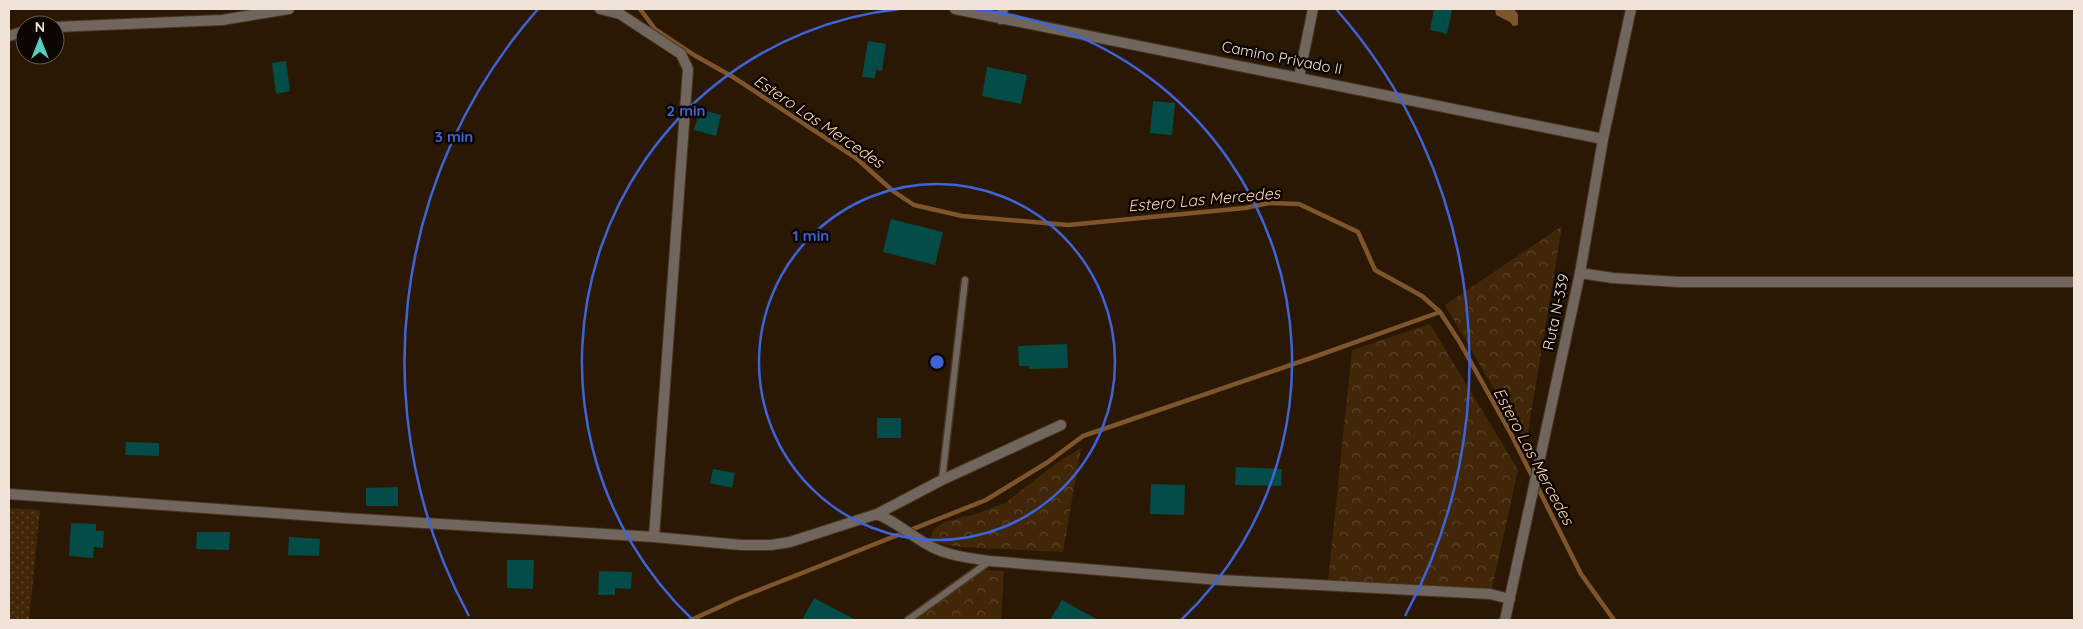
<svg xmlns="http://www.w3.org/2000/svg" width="2083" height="629" font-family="Quicksand,sans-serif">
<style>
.grass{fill:url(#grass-dots)}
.forest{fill:url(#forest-crowns)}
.water{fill:#7f552b}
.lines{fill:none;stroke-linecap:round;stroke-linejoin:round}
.stream{stroke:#7f552b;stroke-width:4.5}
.building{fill:#044c47}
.service-casing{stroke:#473422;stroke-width:9}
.minor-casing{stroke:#473422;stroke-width:12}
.tertiary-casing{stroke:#473422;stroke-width:12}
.service{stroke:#71665d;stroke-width:6}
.minor{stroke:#71665d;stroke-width:10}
.tertiary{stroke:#71665d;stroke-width:10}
.ring{fill:none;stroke:#3d64d8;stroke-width:2.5}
.labels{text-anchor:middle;stroke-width:5;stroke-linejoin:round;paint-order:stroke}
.street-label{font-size:15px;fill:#f0e3d7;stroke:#0d0501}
.water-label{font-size:16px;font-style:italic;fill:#ffd6b2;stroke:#0d0501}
.centre{fill:#3d64d8;stroke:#0d0501;stroke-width:2.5}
.ring-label{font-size:15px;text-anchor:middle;font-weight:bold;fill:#3d64d8;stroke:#0d0501;stroke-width:5;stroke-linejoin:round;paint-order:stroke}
</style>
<defs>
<pattern id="grass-dots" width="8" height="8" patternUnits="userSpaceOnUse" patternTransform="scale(1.25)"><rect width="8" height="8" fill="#412608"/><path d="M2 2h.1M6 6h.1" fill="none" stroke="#5d452b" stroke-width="1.8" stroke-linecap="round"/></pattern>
<pattern id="forest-crowns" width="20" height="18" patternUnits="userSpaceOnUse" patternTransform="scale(1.25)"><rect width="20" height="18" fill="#412608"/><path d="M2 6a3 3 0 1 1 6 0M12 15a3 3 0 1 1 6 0" fill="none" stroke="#5d452b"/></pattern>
</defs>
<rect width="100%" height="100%" fill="#2b1804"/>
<path class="grass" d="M9,508L40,510L29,620H9Z"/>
<path class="forest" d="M1562,226L1526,444L1445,305Z
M1430,324L1518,470L1491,593L1328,581L1352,350Z
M1081,448L1063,552L960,547L929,542L933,530L944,522L976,514L1005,503L1058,462Z
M975,569L1004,571L1001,620H902Z"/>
<path class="water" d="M1495,9H1514L1518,14V25L1513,26L1510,22L1496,15Z"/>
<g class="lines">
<path class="stream" d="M640,9L655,29L694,55L733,77L856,158L893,191L914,205L962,216L1068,225L1245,208L1269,203L1299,204L1358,232L1375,270L1422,296L1440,312L1459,341L1511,434L1581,574L1614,620
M691,620L739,598L986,500L1048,462L1083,436L1311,358L1440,312"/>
</g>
<path class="building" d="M1434,9H1452L1447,34L1430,30Z
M868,41L886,44L882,71L876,70L875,78L862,77Z
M286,61L290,91L276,94L272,63Z
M987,67L1027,75L1021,104L982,96Z
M1153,101L1175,103L1172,135L1150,133Z
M700,109L721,115L716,136L694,130Z
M891,219L943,232L935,265L883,252Z
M1067,344L1068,368L1029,369V366H1019L1018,346Z
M877,418H901V438H877Z
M126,442L159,443V456L125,455Z
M1236,467L1282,469L1281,486L1235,485Z
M713,469L735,473L732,488L710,483Z
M1151,484L1185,485L1184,515L1150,514Z
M398,487V506H366V488Z
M71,523L96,524V531H104L103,548L94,547L93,558L69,556Z
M197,532H230L229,550L196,549Z
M289,537L320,539L319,556L288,555Z
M507,560H534L533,589L507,588Z
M599,571L632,572L631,589L615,588V595H598Z
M814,598L856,620H802Z
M1062,600L1098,620H1050Z"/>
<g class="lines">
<g class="service-casing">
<path id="service" d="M942,480L965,280
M908,620L990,561"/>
</g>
<g class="minor-casing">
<path id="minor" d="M600,9L620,14L681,54L688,69L654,537
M955,9L1603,139
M1001,19L1003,9
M55,27L222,20L289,9
M9,36L25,31
M1299,77L1313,9
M1580,273L1613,278L1679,282H2074
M9,494L343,518L654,537L741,545H771L790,542L877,514C897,522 911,536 930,546C948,556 970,558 990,561L1220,580L1490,594L1510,599
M877,514L942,480L1061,425"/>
</g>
<g class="tertiary-casing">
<path id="tertiary" d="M1505,620L1580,273L1603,139L1631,9"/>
</g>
<use href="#service" class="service"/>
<use href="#minor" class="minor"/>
<use href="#tertiary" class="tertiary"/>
</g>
<g class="ring">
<circle cx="937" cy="362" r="178"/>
<path d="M693 620A355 355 0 0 1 900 9M974 9A355 355 0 0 1 1181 620"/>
<path d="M469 616A533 533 0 0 1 538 9M1336 9A533 533 0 0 1 1405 616"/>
</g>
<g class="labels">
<g class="street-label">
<text transform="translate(1282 58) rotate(11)" y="5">Camino Privado II</text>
<text transform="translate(1556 312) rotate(-78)" y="5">Ruta N-339</text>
</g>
<g class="water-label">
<text transform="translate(819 121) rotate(34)" y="6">Estero Las Mercedes</text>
<text transform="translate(1204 199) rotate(-5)" y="6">Estero Las Mercedes</text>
<text transform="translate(1534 456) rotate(62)" y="6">Estero Las Mercedes</text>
</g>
</g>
<circle cx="937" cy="362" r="8" class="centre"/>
<g class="ring-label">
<text x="686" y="116">2 min</text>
<text x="454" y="142">3 min</text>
<text x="811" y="241">1 min</text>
</g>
<rect width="2083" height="629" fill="none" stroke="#f0e3d7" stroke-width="20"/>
<g transform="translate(40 40)"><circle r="24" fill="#0d0501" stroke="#685e57"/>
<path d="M0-4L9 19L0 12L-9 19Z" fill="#56cec3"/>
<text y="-8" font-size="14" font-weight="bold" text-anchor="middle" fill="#f0e3d7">N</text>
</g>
</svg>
